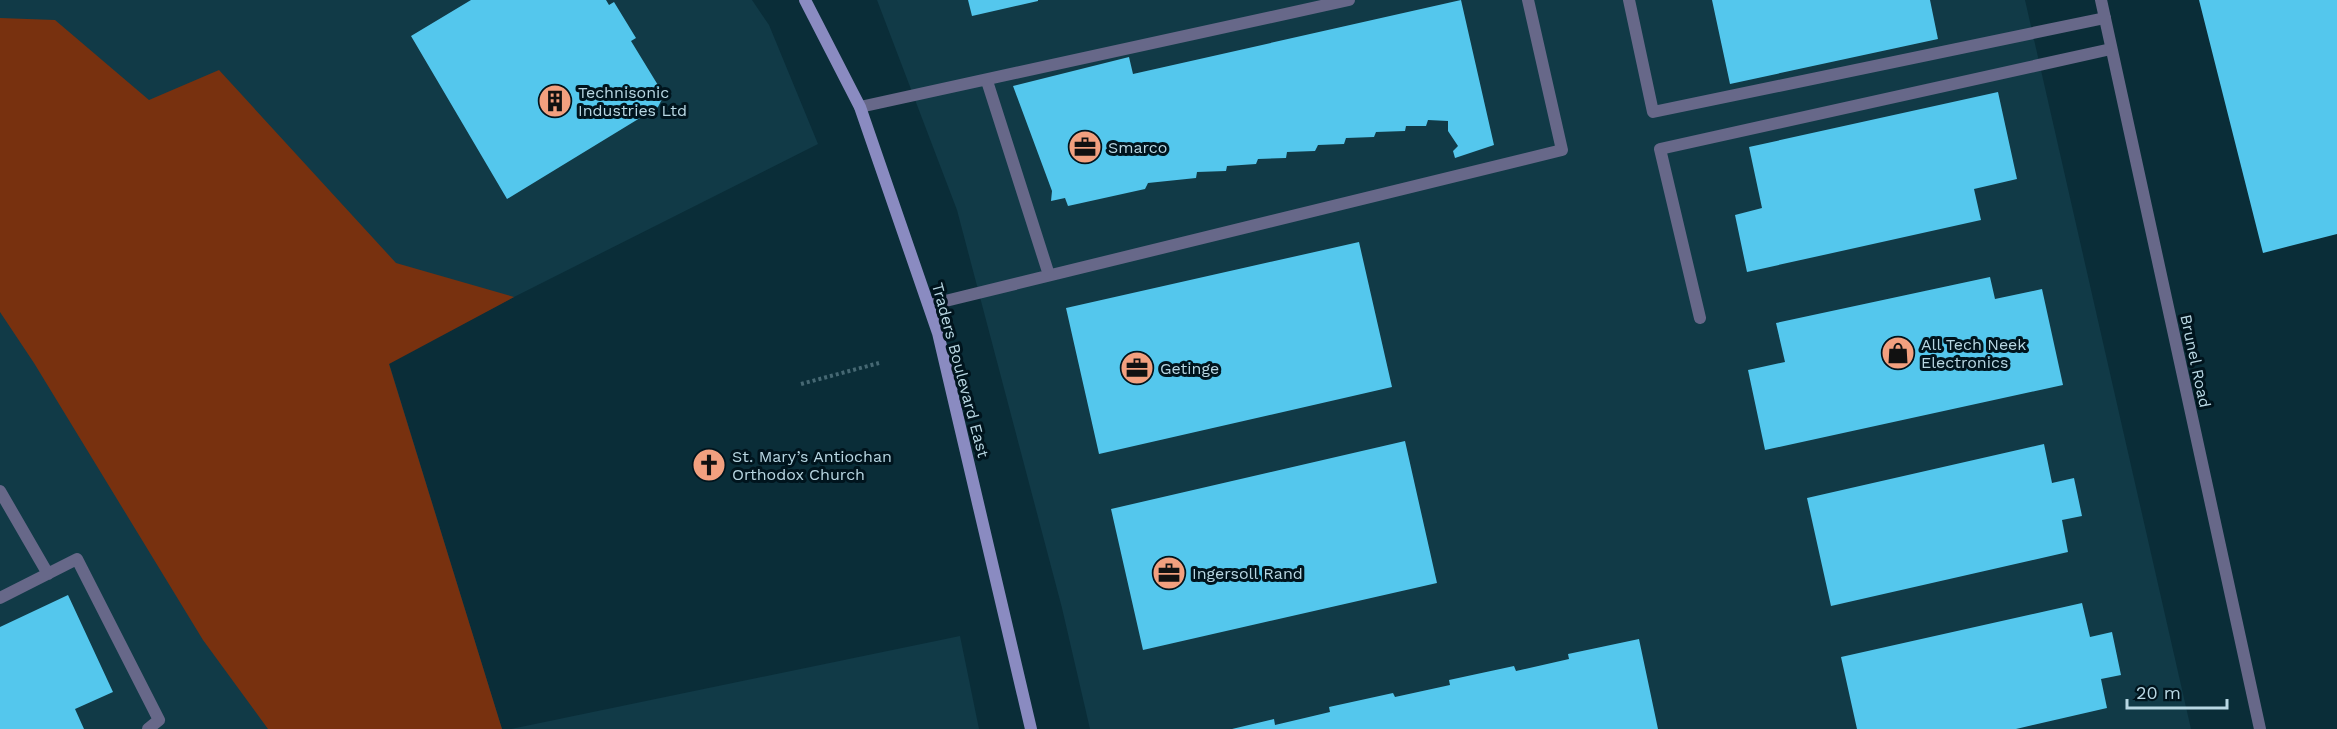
<svg xmlns="http://www.w3.org/2000/svg" width="2337" height="729" font-family="'Work Sans',sans-serif">
<style>
.built{fill:#113a47}
.green{fill:#78310f}
.building{fill:#54c7ed}
.lines{fill:none;stroke-linecap:round;stroke-linejoin:round}
.path{stroke:#466873;stroke-width:4;stroke-dasharray:3 3;stroke-linecap:butt}
.lane{stroke:#676889;stroke-width:12}
.street{stroke:#676889;stroke-width:12}
.secondary{stroke:#8a8bc1;stroke-width:12}
.labels{text-anchor:middle;stroke-width:6;stroke-linejoin:round;paint-order:stroke}
.poi-label{font-size:16px;fill:#b8d7e3;stroke:#00141d;text-anchor:start}
.street-label{font-size:16px;fill:#b8d7e3;stroke:#00141d}
</style>
<rect width="100%" height="100%" fill="#0a2d38"/>
<path class="built" d="M0,0H752L769,25L818,144L514,297L389,363L502,729H0Z
M877,0H2025L2191,729H1090L1062,608L957,210Z
M960,636L979,729H511Z"/>
<path class="green" d="M0,18L55,20L149,100L219,70L396,263L514,297L389,364L502,729H268L203,640L34,363L0,312Z"/>
<path class="building" d="M471,0H606L609,5L614,2L636,38L631,41L664,95L658,107L507,199L411,36Z
M968,0H1038V1L972,16Z
M1461,0L1494,145L1455,158L1453,151L1458,146L1448,131V121L1428,120L1426,126H1406L1405,131L1376,132L1374,137L1346,138L1344,144L1318,145L1315,151L1287,152L1286,158L1258,159L1256,164L1227,166L1226,171L1197,172L1196,178L1148,183L1145,189L1068,206L1065,198L1051,201L1052,191L1013,86L1129,57L1133,74Z
M1712,0H1930L1938,39L1730,84Z
M2199,0H2337V234L2263,253Z
M1998,92L2017,179L1974,189L1981,220L1747,272L1735,215L1762,208L1749,147Z
M1359,242L1392,387L1099,454L1066,308Z
M1990,277L1995,299L2042,289L2063,385L1765,450L1748,370L1785,362L1776,323Z
M1405,441L1437,583L1143,650L1111,509Z
M2044,444L2052,483L2074,478L2082,516L2062,520L2068,552L1831,606L1807,498Z
M68,595L113,692L75,709L84,729H0V627Z
M2082,603L2090,637L2112,632L2121,675L2101,679L2107,708L2016,729H1857L1841,657Z
M1639,639L1658,729H1232L1274,719L1275,725L1330,712L1329,707L1393,693L1395,697L1450,685L1449,680L1514,666L1516,671L1569,659L1568,654Z"/>
<g class="lines">
<path class="path" d="M801,384L879,363"/>
<path class="lane" d="M1629,0L1653,112L2105,18
M987,81L1049,275
M860,107L1349,0
M929,305L1562,150L1528,0
M1700,318L1660,149L2111,49
M0,491L48,574
M0,598L77,559L159,720L148,729"/>
<path class="street" d="M2101,0L2260,729"/>
<path class="secondary" d="M805,0L860,107L938,333L1031,729"/>
</g>
<defs>
<g id="building-disc" transform="scale(1.725)"><circle r="9.5" fill="#f2a07f" stroke="#00141d"/><path d="M-4-6H4V6H1V3H-1V6H-4ZM-2.5-4.3h1.7v1.8h-1.7ZM.8-4.3h1.7v1.8H.8ZM-2.5-1h1.7V.8h-1.7ZM.8-1h1.7V.8H.8Z" fill="#111"/></g>
<g id="office-disc" transform="scale(1.725)"><circle r="9.5" fill="#f2a07f" stroke="#00141d"/><path d="M-6-3h4V-5.5h4V-3h4V5H-6ZM-1-4.5V-3h2v-1.5ZM-6 0V1H6V0Z" fill="#111"/></g>
<g id="shop-disc" transform="scale(1.725)"><circle r="9.5" fill="#f2a07f" stroke="#00141d"/><path d="M-5-2.5h2.3a2.7 3.5 0 0 1 5.4 0H5L5.5 6h-11ZM-1.5-2.5h3a1.5 2.3 0 0 0-3 0Z" fill="#111"/></g>
<g id="church-disc" transform="scale(1.725)"><circle r="9.5" fill="#f2a07f" stroke="#00141d"/><path d="M-1.2-6h2.4v3.5h3.3v2.4h-3.3V6h-2.4V-.1h-3.3v-2.4h3.3Z" fill="#111"/></g>
</defs>
<g fill-rule="evenodd">
<use href="#building-disc" x="555" y="101"/>
<use href="#office-disc" x="1085" y="147"/>
<use href="#shop-disc" x="1898" y="353"/>
<use href="#office-disc" x="1137" y="368"/>
<use href="#church-disc" x="709" y="465"/>
<use href="#office-disc" x="1169" y="573"/>
</g>
<g class="labels">
<g class="poi-label">
<text x="578" y="98">Technisonic<tspan x="578" dy="18">Industries Ltd</tspan></text>
<text x="1108" y="153">Smarco</text>
<text x="1921" y="350">All Tech Neek<tspan x="1921" dy="18">Electronics</tspan></text>
<text x="1160" y="374">Getinge</text>
<text x="732" y="462">St. Mary’s Antiochan<tspan x="732" dy="18">Orthodox Church</tspan></text>
<text x="1192" y="579">Ingersoll Rand</text>
</g>
<g class="street-label">
<text transform="translate(2196 361) rotate(78)" y="6">Brunel Road</text>
<text transform="translate(961 370) rotate(75)" y="6">Traders Boulevard East</text>
</g>
</g>
<path d="M2127 699v9h100v-9" fill="none" stroke="#b8d7e3" stroke-width="3"/>
<text x="2136" y="699" font-size="18" fill="#b8d7e3" stroke="#00141d" stroke-width="4.5" paint-order="stroke">20 m</text>
</svg>
